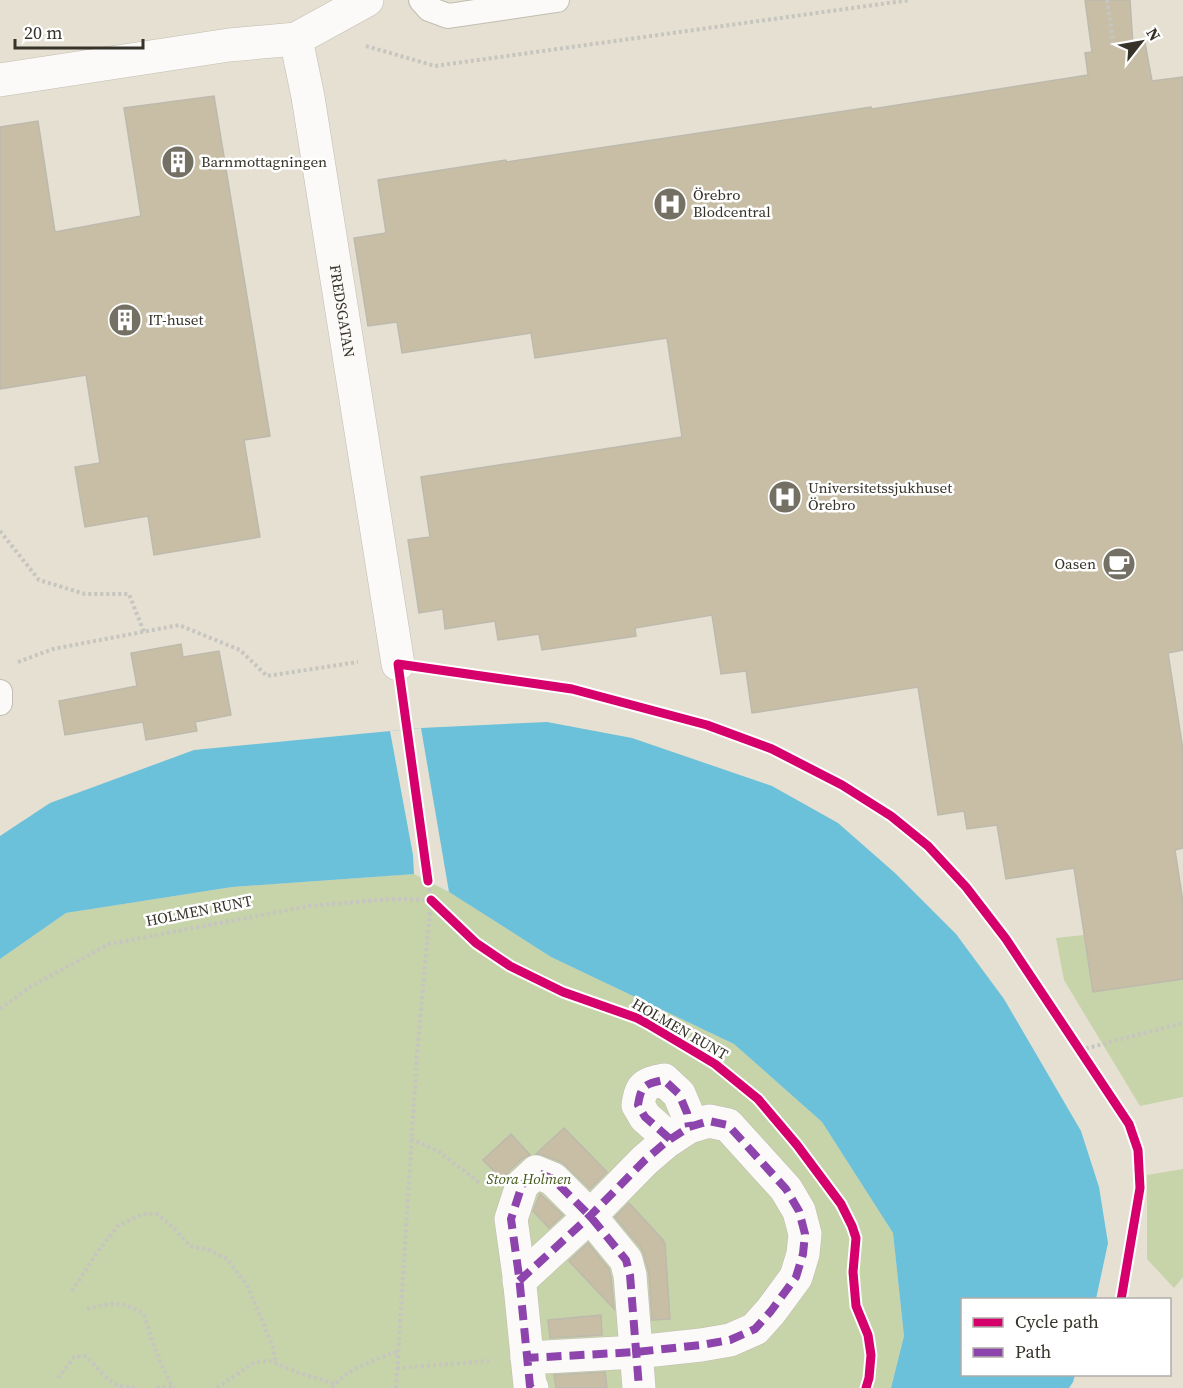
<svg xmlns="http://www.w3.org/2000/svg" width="1183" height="1388" font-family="'Source Serif 4',serif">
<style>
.green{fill:#c7d3a9}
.water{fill:#6bc0da}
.pier{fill:#e5e0d1}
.building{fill:#c7bea5;stroke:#bdb9ad;stroke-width:1.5}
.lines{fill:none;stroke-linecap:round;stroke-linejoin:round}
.lane-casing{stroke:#c1bdb2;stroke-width:26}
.street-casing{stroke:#c1bdb2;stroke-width:34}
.path{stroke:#c6c5c0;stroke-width:4;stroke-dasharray:3 3;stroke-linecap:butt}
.lane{stroke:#fbfaf8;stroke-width:24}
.street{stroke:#fbfaf8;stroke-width:33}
.quiet{stroke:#8e44ad;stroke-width:8;stroke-dasharray:15 8;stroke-linecap:butt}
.cycleway-casing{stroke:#fff;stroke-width:13}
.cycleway{stroke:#d6006c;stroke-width:9}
.labels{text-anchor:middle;stroke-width:5;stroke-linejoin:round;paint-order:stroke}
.poi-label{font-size:15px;fill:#373329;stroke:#fff;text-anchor:start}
.street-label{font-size:15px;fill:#373329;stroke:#fff}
.park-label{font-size:15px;font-style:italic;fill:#43581a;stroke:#fff}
</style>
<rect width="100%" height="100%" fill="#e5e0d1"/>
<path class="green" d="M414,874L449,892L551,957L734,1044L822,1122L893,1233L904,1336L891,1388H0V959L66,913L232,887Z
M1084,935L1093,992L1183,979V1097L1140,1106L1064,980L1056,938Z
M1183,1169V1277L1174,1288L1147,1259V1175Z"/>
<path class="water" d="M547,722L632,738L772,786L838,823L895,873L956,934L1004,999L1081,1131L1099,1187L1108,1243L1096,1299L962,1300V1374L1075,1375L1073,1382L1069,1388H891L904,1336L893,1233L822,1122L734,1044L551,957L449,892L415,874L232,887L66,913L0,959V836L50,803L194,750L421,728Z"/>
<path class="pier" d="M421,728L449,892L414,874L413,855L390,731Z"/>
<path class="building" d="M1085,0H1130L1133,45L1145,43L1152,81L1183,77V650L1168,653L1183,750V848L1175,850L1183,902V979L1093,992L1074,868L1006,879L997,825L967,829L964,811L938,815L918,687L752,713L746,671L721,674L712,615L635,628L636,636L542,650L539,634L498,640L495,621L445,629L443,609L419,613L408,540L430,537L421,477L682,437L667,338L535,358L531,333L402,353L397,322L368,326L354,238L386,233L378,180L506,160L507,162L871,107L872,109L1088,75L1085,53L1092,52Z
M214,96L270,436L244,440L260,537L154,555L148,516L85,527L75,467L100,463L86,375L0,389V127L38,121L55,232L141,216L124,108Z
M181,644L183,657L219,651L231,715L195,722L197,731L146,740L143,722L65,735L59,701L137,686L131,653Z
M564,1128L607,1172L590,1189L566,1166L561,1162L543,1155L536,1154Z
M511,1134L530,1155L523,1158L509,1171L504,1181L483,1160Z
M540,1194L563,1215L549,1228L533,1211Z
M629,1203L663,1240L665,1244L670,1319L652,1320L649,1274L644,1255L641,1248L615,1217Z
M588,1243L609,1269L611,1278L614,1309L569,1261Z
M601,1315L602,1335L550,1338L548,1320Z
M605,1372L607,1388H556L554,1375Z"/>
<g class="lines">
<g class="lane-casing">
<path id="lane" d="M421,0L429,9L448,16L557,0
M0,692V703"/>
</g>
<g class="street-casing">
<g id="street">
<path id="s1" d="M296,39L308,97L398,664"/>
<path d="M0,80L229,45L296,39L367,0"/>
<path d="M670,1139L645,1117L638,1105C641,1086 644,1084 664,1080L679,1094L687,1113L689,1127"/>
<path d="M519,1281L590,1216L645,1160L666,1142L689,1127L709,1121L728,1125L786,1189L799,1211L805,1234L803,1254L796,1277L771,1311L755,1329L730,1340L701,1345L636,1352L527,1358"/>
<path d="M532,1388L530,1386L519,1276L511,1219L522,1185L536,1172L553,1179L590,1216L626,1260L630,1275L639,1388"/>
</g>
</g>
<path class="path" d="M1107,0L1114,48
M366,46L435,66L910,0
M0,531L39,580L85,594H129L144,632
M18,662L53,649L179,625L240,650L267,676L358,662
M0,1009L30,987L109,944L309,906L393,899L431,900
M1080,1050L1183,1023
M411,1139L438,1151L481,1184
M72,1291L101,1247L118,1226L142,1214H157L174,1228L190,1246L209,1250L227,1259L248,1287L273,1347L275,1362
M87,1309C112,1303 120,1300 144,1314C151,1340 160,1363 172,1386L174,1388
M397,1368L489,1361
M58,1378L74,1357L85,1356C97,1366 106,1381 120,1386C125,1387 131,1387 135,1388
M157,1388L172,1386
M217,1388L255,1362L270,1361L299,1373L335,1384
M332,1388C347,1368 376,1360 398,1351
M396,1388L417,1054L431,900L428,881"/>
<use href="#lane" class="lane"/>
<use href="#street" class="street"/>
<path class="quiet" d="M670,1139L645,1117L638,1105C641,1086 644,1084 664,1080L679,1094L687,1113L689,1127
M519,1281L590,1216L645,1160L666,1142L689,1127L709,1121L728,1125L786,1189L799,1211L805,1234L803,1254L796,1277L771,1311L755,1329L730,1340L701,1345L636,1352L527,1358
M532,1388L530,1386L519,1276L511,1219L522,1185L536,1172L553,1179L590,1216L626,1260L630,1275L639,1388"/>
<g class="cycleway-casing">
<path id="cycleway" d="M428,881L398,664L572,689L707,725L772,749L842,785L891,816L928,846L966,887L1006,939L1129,1124L1138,1150L1140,1188L1121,1300
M431,900L476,943L510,966L563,992L637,1018L648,1024L715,1064L758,1099L797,1145L841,1204L852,1226L856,1238L853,1272L856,1306L868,1335L871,1355L869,1378L866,1388"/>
</g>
<use href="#cycleway" class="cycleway"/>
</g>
<defs>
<g id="building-disc" transform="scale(1.725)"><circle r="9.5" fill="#747064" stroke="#fff"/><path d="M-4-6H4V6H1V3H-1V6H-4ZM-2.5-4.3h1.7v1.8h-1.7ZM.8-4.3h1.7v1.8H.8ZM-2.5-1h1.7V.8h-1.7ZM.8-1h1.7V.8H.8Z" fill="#fff"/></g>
<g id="hospital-disc" transform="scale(1.725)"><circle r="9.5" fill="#747064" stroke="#fff"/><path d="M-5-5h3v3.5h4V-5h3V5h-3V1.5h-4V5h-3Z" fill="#fff"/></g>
<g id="cafe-disc" transform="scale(1.725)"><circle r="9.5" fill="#747064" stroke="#fff"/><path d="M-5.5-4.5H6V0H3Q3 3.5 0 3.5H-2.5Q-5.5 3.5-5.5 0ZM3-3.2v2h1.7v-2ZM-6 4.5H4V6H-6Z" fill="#fff"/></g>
</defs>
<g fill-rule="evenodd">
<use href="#building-disc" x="178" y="162"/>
<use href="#hospital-disc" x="670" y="204"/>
<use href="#building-disc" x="125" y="320"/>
<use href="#hospital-disc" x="785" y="497"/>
<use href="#cafe-disc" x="1119" y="564"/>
</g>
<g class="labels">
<g class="poi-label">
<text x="201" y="167">Barnmottagningen</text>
<text x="693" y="200">Örebro<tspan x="693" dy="17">Blodcentral</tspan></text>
<text x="148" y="325">IT-huset</text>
<text x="808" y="493">Universitetssjukhuset<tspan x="808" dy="17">Örebro</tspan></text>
<text x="1096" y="569" text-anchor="end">Oasen</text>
</g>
<g class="street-label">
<text dy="5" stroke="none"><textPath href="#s1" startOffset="276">FREDSGATAN</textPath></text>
<text transform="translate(199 911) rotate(-11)" y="5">HOLMEN RUNT</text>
<text transform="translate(680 1029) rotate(30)" y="5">HOLMEN RUNT</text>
</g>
<g class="park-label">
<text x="529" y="1184">Stora Holmen</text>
</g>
</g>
<rect x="961" y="1298" width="210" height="78" fill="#ffffff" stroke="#afada9" stroke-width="1.5"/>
<rect x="973" y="1318" width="30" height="9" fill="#d6006c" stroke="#afada9" stroke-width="1.5"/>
<text x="1015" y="1328" font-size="18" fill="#373329">Cycle path</text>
<rect x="973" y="1348" width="30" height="9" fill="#8e44ad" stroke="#afada9" stroke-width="1.5"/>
<text x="1015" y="1358" font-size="18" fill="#373329">Path</text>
<g transform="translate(1141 42) rotate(59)" stroke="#ffffff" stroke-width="4.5" paint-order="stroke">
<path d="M0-4.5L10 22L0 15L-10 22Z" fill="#373329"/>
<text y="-9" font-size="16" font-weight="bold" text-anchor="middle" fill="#373329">N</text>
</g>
<path d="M15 39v9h128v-9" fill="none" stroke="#373329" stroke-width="3"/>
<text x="24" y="39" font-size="18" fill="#373329" stroke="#ffffff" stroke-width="4.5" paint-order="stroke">20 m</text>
</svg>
